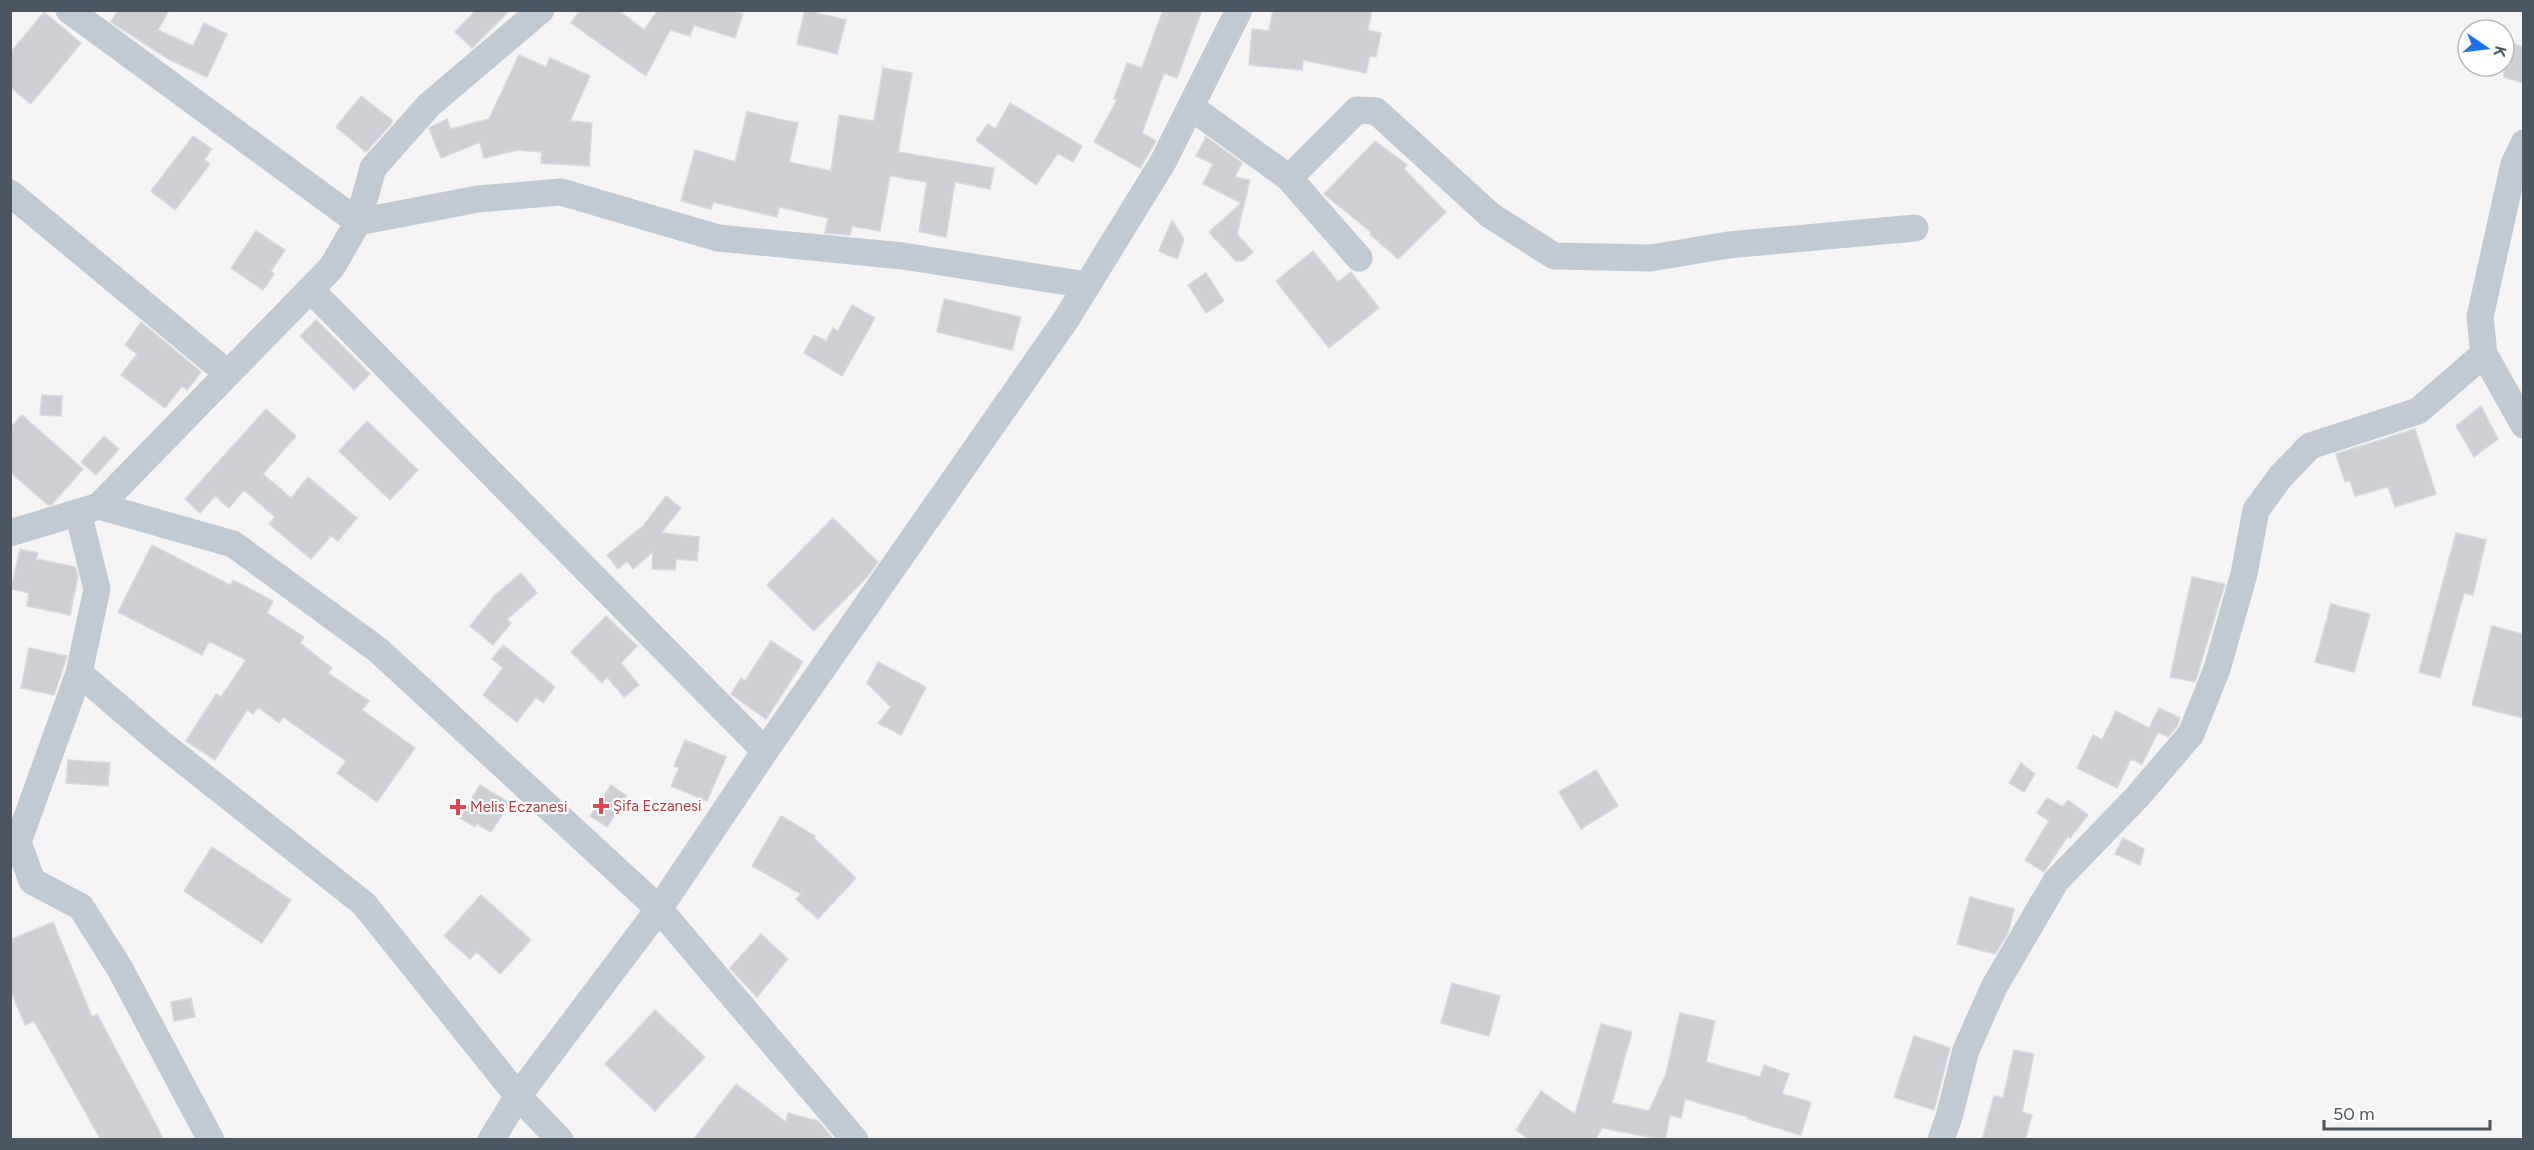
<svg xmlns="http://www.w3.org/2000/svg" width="2534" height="1150" font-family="Figtree,sans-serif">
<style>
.building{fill:#cdcfd5;stroke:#d7d9de;stroke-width:1.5}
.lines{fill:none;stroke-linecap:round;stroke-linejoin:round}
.minor{stroke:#c1cad2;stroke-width:27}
.health-dot{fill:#e0444e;stroke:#fff;stroke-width:2}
.labels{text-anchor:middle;stroke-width:4.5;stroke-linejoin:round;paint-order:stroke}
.health-label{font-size:15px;fill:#be3a42;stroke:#fff;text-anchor:start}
</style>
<rect width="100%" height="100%" fill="#f5f3f3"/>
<path class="building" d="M118,10H169L158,30L193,46L204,23L227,34L207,77L170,60L111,22Z
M476,10H510L472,48L455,32Z
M580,10H618L644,30L658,10H732L743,14L735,38L694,25L690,36L670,30L646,76L571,23Z
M805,10L846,20L837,54L797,44Z
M1163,10H1202L1177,78L1164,73L1142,133L1156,141L1140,168L1094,142L1117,100L1114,99L1127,63L1142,68Z
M1273,10H1372L1368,30L1381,33L1376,57L1370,56L1366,73L1303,60L1302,70L1249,65L1252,29L1269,31Z
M44,12L81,43L31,104L10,87V53Z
M2504,41L2523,47V83L2504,77Z
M519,55L546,67L550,58L590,76L570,121L592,123L589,166L541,163L542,152L517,150L484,158L480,142L441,158L429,128L447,119L451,129L489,119Z
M883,68L912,73L898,152L994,168L990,189L955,182L946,237L919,232L927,182L890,176L880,231L852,226L850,235L825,233L828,218L779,207L777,217L713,202L711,209L681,201L695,150L735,162L747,112L798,123L789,162L831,171L839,115L874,121Z
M361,96L392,120V123L366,152L336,127Z
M1010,103L1082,146L1073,162L1058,153L1036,185L976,140L988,124L995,129Z
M193,136L212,149L204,160L210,164L175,210L151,191Z
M1206,137L1242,163L1235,177L1250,180L1237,234L1253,252L1243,261H1236L1209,232L1241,203L1203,184L1213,164L1196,156Z
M1375,141L1407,165L1404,169L1446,212L1398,259L1370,234L1371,232L1324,194Z
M1172,220L1184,239L1177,259L1159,251Z
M256,231L285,250L271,271L274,274L263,290L231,268Z
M1313,251L1338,282L1351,272L1379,308L1329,348L1276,281Z
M1206,273L1224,301L1206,313L1188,285Z
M944,299L1021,317L1012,350L937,332Z
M852,305L875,318L842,376L804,353L814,335L826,341L833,328L838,331Z
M316,320L370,374L354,390L300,336Z
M141,322L201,372L187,390L182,386L165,408L121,375L137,354L125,345Z
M42,395L62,396L61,416L40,415Z
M2481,406L2498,439L2474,457L2456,426Z
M266,409L296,436L263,474L291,498L308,477L357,518L338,541L331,536L311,559L269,524L275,517L244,490L229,508L215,496L200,513L185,499Z
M22,415L83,469L52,504L48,505L10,472V428Z
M367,421L418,470L390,500L339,451Z
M2415,429L2436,494L2395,507L2388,487L2355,496L2350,481L2345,482L2336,454Z
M104,436L119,449L96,475L81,462Z
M666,496L681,508L661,533L699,537L697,561L676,559L675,570L652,569L653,552L633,569L627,561L618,569L607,555L644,525Z
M833,518L878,562L867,577L814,631L767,585Z
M2456,533L2486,540L2473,595L2464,593L2440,678L2419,672Z
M152,545L230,585L233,580L273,601L267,613L304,637L300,643L332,668L328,673L369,701L362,710L415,748L377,802L337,773L346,761L283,717L279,723L258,707L253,714L247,710L215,760L186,741L216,694L221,697L246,660L209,641L202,655L118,612Z
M20,549L38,553L36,559L75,567L78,576L70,615L27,606L29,593L11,589Z
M521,573L537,593L507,619L511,623L493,645L470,626L495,595Z
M2192,577L2225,584L2195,682L2170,677Z
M2331,604L2370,614L2354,672L2315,662Z
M606,616L637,646L621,663L639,685L624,697L607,677L602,683L571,652Z
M2492,626L2523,634V718L2472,705Z
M771,641L803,662L766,719L731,694L741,678L745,681Z
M503,645L555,687L543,703L536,697L517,722L483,695L503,668L492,659Z
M29,648L67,656L54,695L21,688Z
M878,662L926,687L901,735L878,723L891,707L867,683Z
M2159,708L2180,718L2177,726L2168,737L2158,732L2142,764L2131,759L2117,788L2077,768L2093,735L2102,740L2116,711L2149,728Z
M685,740L726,757L707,801L671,786L679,768L674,766Z
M68,760L110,763L108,786L66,783Z
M2021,763L2035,774L2024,792L2009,783Z
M1596,770L1618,806L1581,829L1559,792Z
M480,785L510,803L491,832L477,824L475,827L460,818Z
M611,785L627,796L607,827L590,816Z
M2047,798L2063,807L2068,800L2088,815L2070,838L2068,836L2044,872L2025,860L2049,821L2037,813Z
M781,816L815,836L814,838L856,878L818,919L796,899L801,894L752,866Z
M2123,838L2144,849L2140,865L2115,854Z
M212,847L291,900L262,943L184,891Z
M481,895L531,940L500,974L477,952L470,959L444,936Z
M1970,897L2014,909L2008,933L1995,954L1957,944Z
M53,922L92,1017L97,1014L164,1140H101L34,1021L25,1025L10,989V940Z
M761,934L788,959L757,997L730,968Z
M1452,983L1500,996L1489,1036L1441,1023Z
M191,998L195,1017L174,1021L171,1002Z
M655,1010L705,1057L655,1111L605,1064Z
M1680,1013L1715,1021L1706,1062L1760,1077L1764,1065L1789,1074L1782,1094L1811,1102L1801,1135L1748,1119V1117L1685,1099L1681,1118L1670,1115L1665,1140L1602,1128L1595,1140H1530L1516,1130L1541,1091L1575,1114L1601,1024L1632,1032L1612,1103L1649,1111L1666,1074Z
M1914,1036L1950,1048L1934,1110L1894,1097Z
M2014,1050L2034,1054L2022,1112L2032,1115L2025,1140H1982L1994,1096L2003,1098Z
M736,1084L786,1122L788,1113L818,1121L834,1140H693Z"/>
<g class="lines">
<path class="minor" d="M69,10L358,222L373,168L429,105L541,10
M1191,107L1289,178L1359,258
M2524,143L2514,164L2480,317L2484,354L2524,425
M1289,178L1357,110L1376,111L1490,215L1554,256L1651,258L1728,245L1915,228
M10,193L227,373
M310,289L765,751
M99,506L332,267L358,222L478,199L561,192L718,238L903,256L1087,285
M78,512L97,589L79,673L18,842L32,881L81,907L120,969L211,1140
M10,533L99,506L233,544L378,650L659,909L855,1140
M79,673L161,743L364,904L518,1096L560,1140
M491,1140L518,1096L659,909L765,751L1067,318L1163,162L1239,10
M1941,1140L1949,1117L1966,1050L1994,987L2056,881L2138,796L2191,734L2217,669L2244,574L2256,510L2281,476L2310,446L2418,411L2484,354"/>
</g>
<g class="health-dot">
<path d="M598 797h6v6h6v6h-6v6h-6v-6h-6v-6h6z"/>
<path d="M455 798h6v6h6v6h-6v6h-6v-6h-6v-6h6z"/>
</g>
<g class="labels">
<g class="health-label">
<text x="613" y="811">Şifa Eczanesi</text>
<text x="470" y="812">Melis Eczanesi</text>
</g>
</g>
<rect width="2534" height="1150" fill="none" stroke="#4a5661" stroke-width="24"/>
<g transform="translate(2486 48) rotate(104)"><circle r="28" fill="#ffffff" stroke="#b7bbc0" stroke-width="1.5"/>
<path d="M0-4.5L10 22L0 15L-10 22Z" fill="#1a73e8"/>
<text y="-9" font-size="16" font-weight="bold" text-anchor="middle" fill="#4a5661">K</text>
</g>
<path d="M2324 1120v9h166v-9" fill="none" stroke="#4a5661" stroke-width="3"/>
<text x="2333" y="1120" font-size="18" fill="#4a5661" stroke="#ffffff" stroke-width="4.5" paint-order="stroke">50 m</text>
</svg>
